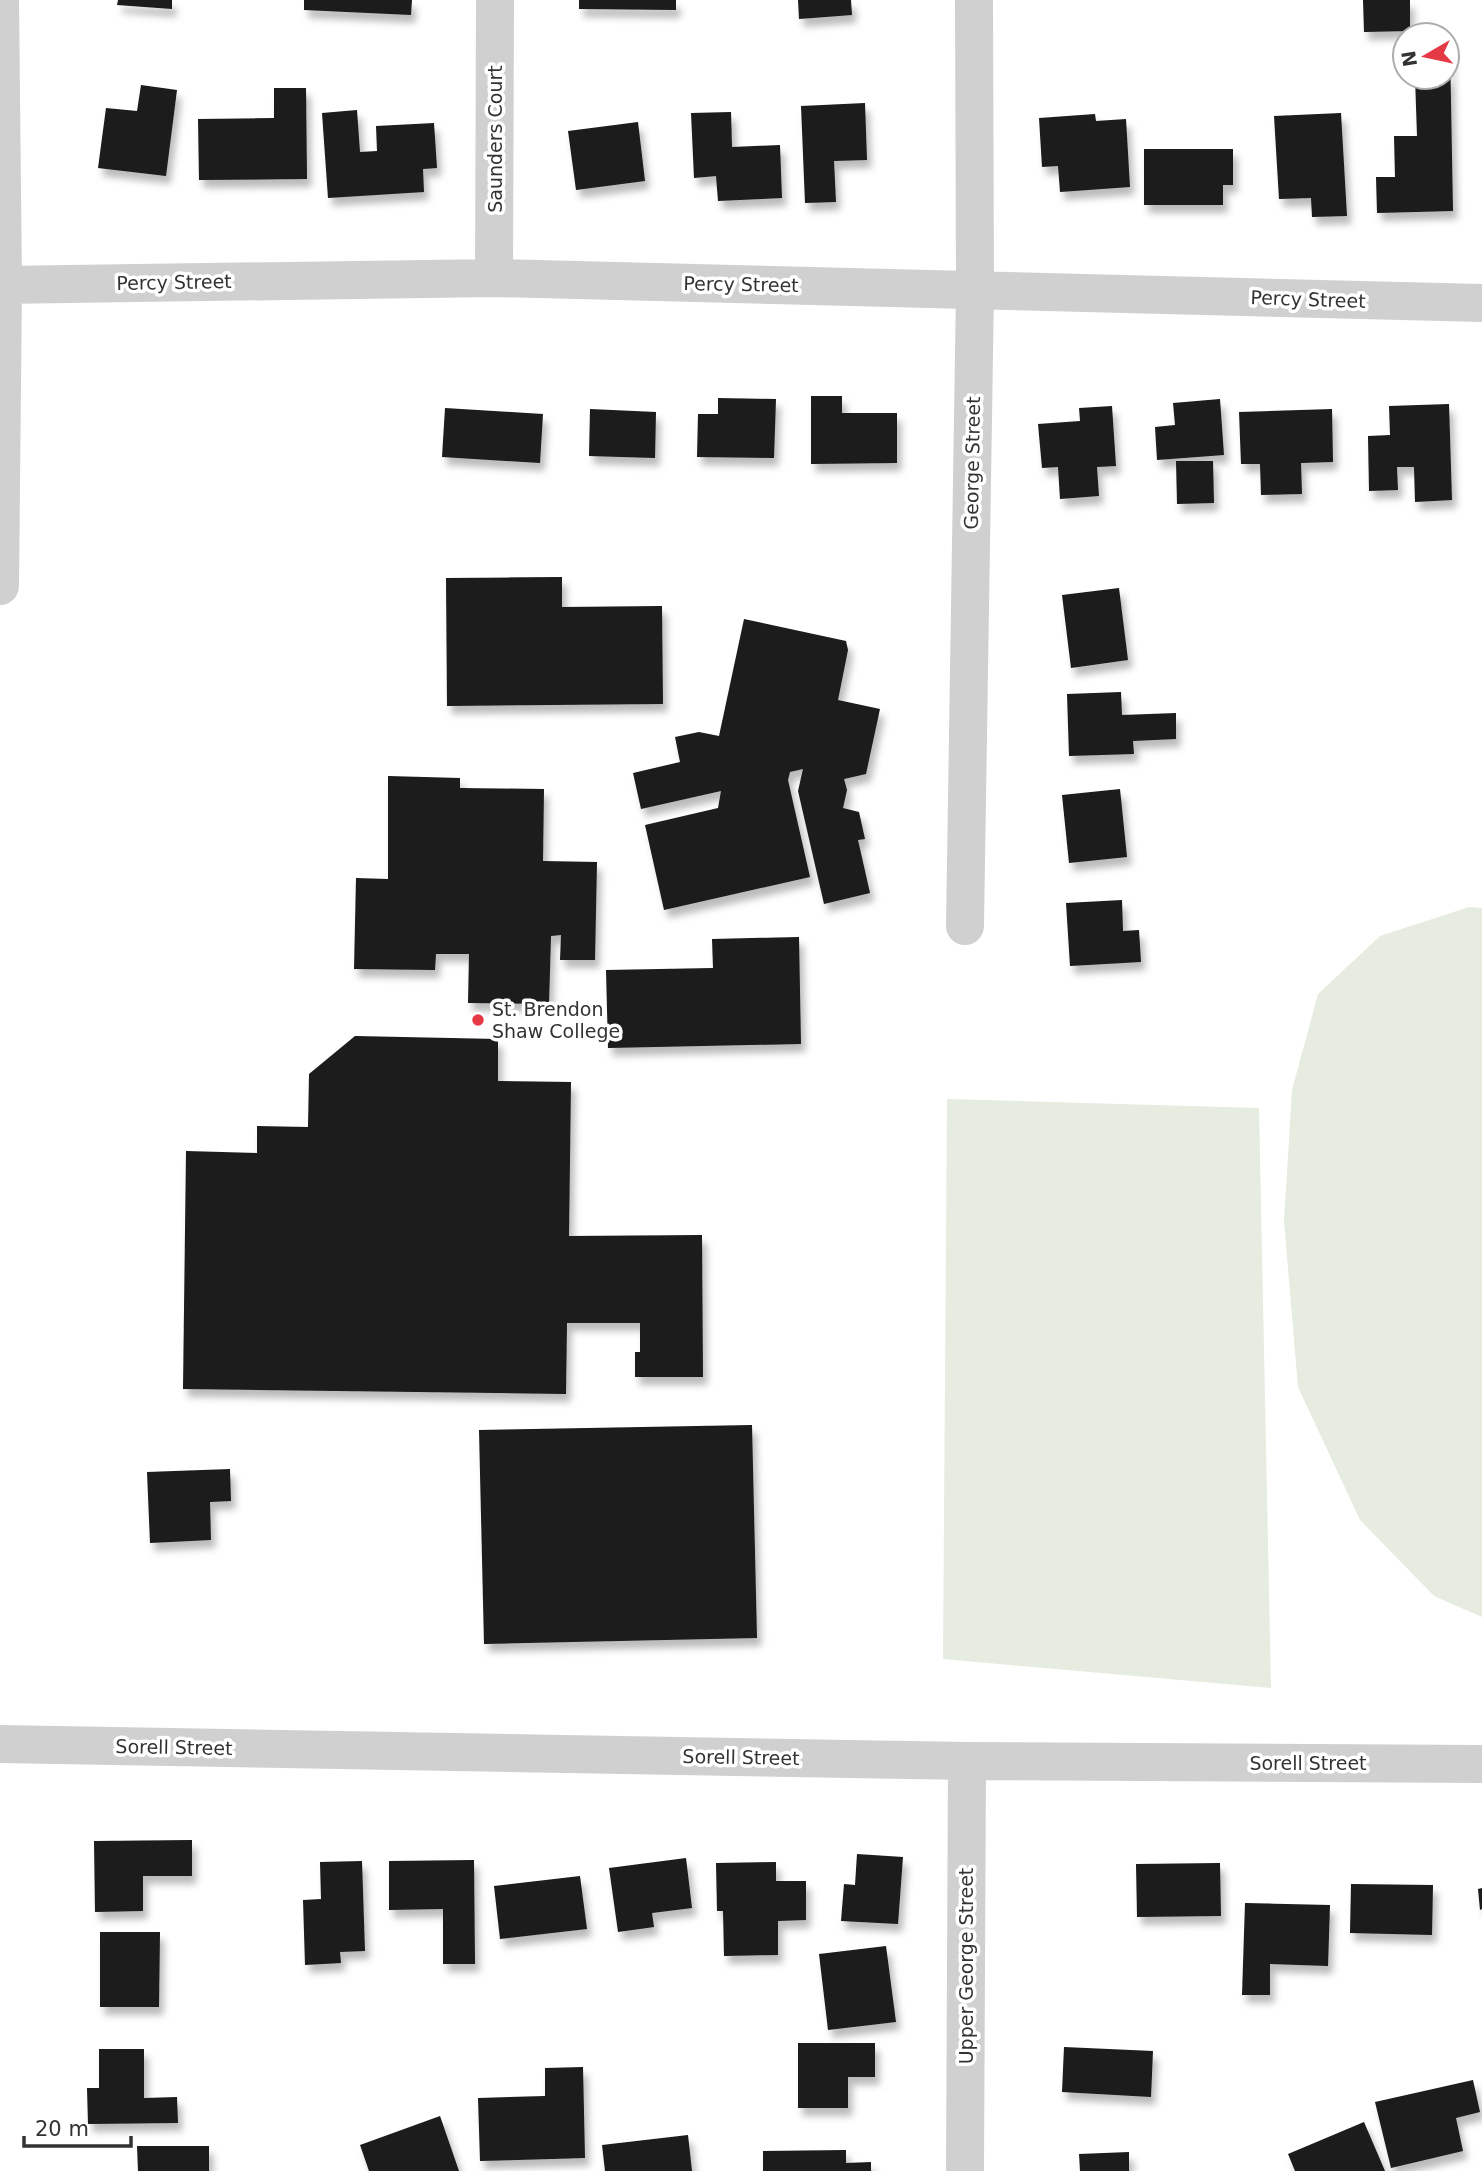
<svg xmlns="http://www.w3.org/2000/svg" width="1482" height="2171" font-family="'DejaVu Sans',sans-serif">
<style>
.green{fill:#e6ecdf}
.building{fill:#1a1a1a;filter:url(#shadow)}
.lines{fill:none;stroke-linecap:round;stroke-linejoin:round}
.minor{stroke:#d0d0d0;stroke-width:38}
.poi-dot{fill:#e63946;stroke:#fff;stroke-width:2.5}
.labels{text-anchor:middle;stroke-width:7;stroke-linejoin:round;paint-order:stroke}
.street-label{font-size:19px;fill:#333;stroke:#fff}
.poi-label{font-size:19px;fill:#333;stroke:#fff;text-anchor:start}
</style>
<defs>
<filter id="shadow"><feDropShadow dx="4.5" dy="8" stdDeviation="3.5" flood-color="#0004"/></filter>
</defs>
<rect width="100%" height="100%" fill="#fff"/>
<path class="green" d="M1469,907L1482,908V1617L1434,1596L1360,1520L1298,1387L1284,1221L1292,1090L1318,994L1380,936Z
M947,1099L1259,1108L1271,1688L943,1659Z"/>
<path class="building" d="M118,0H172V9L117,5Z
M304,0H412L411,15L304,10Z
M579,0H676V10L579,9Z
M798,0H851L852,15L799,19Z
M1363,0H1410V31L1364,32Z
M1450,47L1453,211L1377,213L1376,177H1395L1394,136H1417L1415,77H1447V48Z
M141,85L177,90L166,176L98,168L106,108L137,111Z
M274,88H306L307,179L199,180L198,119L274,118Z
M865,103L867,160L834,161L836,202L805,203L801,106Z
M357,110L360,152L377,151L376,126L434,123L437,168L423,169L424,192L328,198L322,113Z
M731,112L732,147L780,145L782,198L718,201L716,176L694,178L691,113Z
M1341,113L1347,216L1312,217L1311,198L1279,199L1274,116Z
M1095,114L1096,121L1126,119L1130,187L1060,192L1058,166L1042,167L1039,118Z
M638,122L645,181L576,190L568,131Z
M1144,149H1233V185H1223V205H1144Z
M811,396H842V413H897V463L811,464Z
M718,398L776,399L774,458L697,457L698,414H718Z
M1220,399L1224,455L1157,460L1155,427L1175,425L1173,403Z
M1449,404L1452,500L1415,502L1414,467H1397L1398,490L1369,491L1368,436L1390,435L1389,406Z
M1112,406L1116,466L1097,467L1099,496L1060,499L1058,467L1042,468L1038,424L1080,421L1079,408Z
M445,408L543,414L540,463L442,457Z
M590,409L656,412L655,458L589,456Z
M1332,409L1333,462L1301,463L1302,494L1261,495L1260,464H1241L1239,412Z
M1176,461H1213L1214,503L1177,504Z
M562,577V607L662,606L663,704L447,706L446,578Z
M1119,588L1128,660L1071,668L1062,595Z
M744,619L846,641L848,650L838,700L880,709L866,774L844,779L847,790L843,808L859,812L865,839L858,840L870,893L824,904L798,791L803,769L790,772L788,780L810,877L664,910L645,825L718,808L721,791L641,809L633,773L680,762L675,737L699,732L719,736Z
M1121,692L1122,715L1176,713V739L1133,741L1134,754L1069,756L1067,694Z
M388,776L460,778V788L544,789L543,861L597,862L595,960H560L561,935L551,936L549,1004L468,1003L469,954H436L435,970L354,969L356,878L388,879Z
M1120,789L1127,857L1069,863L1062,795Z
M1122,900L1123,931L1139,930L1141,962L1070,966L1066,903Z
M799,937L801,1044L608,1048L606,970L713,968L712,939Z
M355,1036L498,1039V1081L571,1082L569,1236L702,1235L703,1377H635V1352H640V1323H567L566,1394L183,1389L186,1151L257,1153V1126L308,1127L309,1074Z
M752,1425L757,1638L484,1644L479,1430Z
M230,1469L231,1501L210,1502L211,1540L150,1543L147,1472Z
M192,1840V1876H143V1911L95,1912L94,1841Z
M857,1854L903,1857L898,1924L841,1921L844,1884L855,1885Z
M686,1858L692,1908L652,1913L654,1927L618,1932L609,1868Z
M474,1860L475,1964H443V1909L389,1910V1861Z
M362,1861L365,1951L340,1952L341,1963L305,1965L303,1900L321,1899L320,1862Z
M776,1862V1881H806V1920L778,1921V1955L724,1956L723,1911H717L716,1863Z
M1220,1863L1221,1916L1137,1917L1136,1864Z
M580,1876L587,1929L500,1939L494,1886Z
M1351,1884L1433,1885L1432,1935L1350,1933Z
M1482,1888V1909L1480,1910L1478,1889Z
M1245,1903L1330,1905L1328,1966L1270,1964V1995H1242Z
M100,1932H160L159,2007H100Z
M886,1946L896,2022L828,2030L819,1954Z
M798,2043H875V2077H848V2108H798Z
M1064,2047L1153,2051L1151,2097L1062,2092Z
M99,2049H144V2098L177,2097L178,2123L88,2124L87,2088H99Z
M583,2067L585,2158L480,2161L478,2098L545,2096V2068Z
M1473,2080L1480,2112L1456,2118L1463,2151L1391,2168L1375,2102Z
M440,2116L459,2171H369L360,2145Z
M1364,2122L1385,2171H1295L1288,2154Z
M688,2135L692,2171H605L602,2145Z
M137,2146H209V2171H138Z
M846,2150V2163L871,2162V2171H763V2151Z
M1129,2152V2171H1080L1079,2154Z"/>
<g class="lines">
<path class="minor" d="M494,278L495,0
M0,285L494,278L1482,303
M0,586L3,285L0,0
M965,926L975,290L974,0
M0,1744L967,1761L1482,1764
M965,2171L967,1761"/>
</g>
<circle class="poi-dot" cx="478" cy="1020" r="7"/>
<g class="labels">
<g class="street-label">
<text transform="translate(495 139) rotate(-90)" y="7">Saunders Court</text>
<text transform="translate(174 282) rotate(-1)" y="7">Percy Street</text>
<text transform="translate(741 284) rotate(1)" y="7">Percy Street</text>
<text transform="translate(1308 299) rotate(2)" y="7">Percy Street</text>
<text transform="translate(972 463) rotate(-89)" y="7">George Street</text>
<text transform="translate(174 1747) rotate(1)" y="7">Sorell Street</text>
<text transform="translate(741 1757) rotate(1)" y="7">Sorell Street</text>
<text x="1308" y="1770">Sorell Street</text>
<text transform="translate(966 1966) rotate(-90)" y="7">Upper George Street</text>
</g>
<g class="poi-label">
<text x="492" y="1016">St. Brendon<tspan x="492" dy="22">Shaw College</tspan></text>
</g>
</g>
<g transform="translate(1426 56) rotate(261)"><circle r="33" fill="#ffffff" stroke="#adadad" stroke-width="2"/>
<path d="M0-5L12 26L0 18L-12 26Z" fill="#e63946"/>
<text y="-10" font-size="19" font-weight="bold" text-anchor="middle" fill="#333333">N</text>
</g>
<path d="M24 2136v10h107v-10" fill="none" stroke="#333333" stroke-width="3.5"/>
<text x="35" y="2136" font-size="21" fill="#333333" stroke="#ffffff" stroke-width="5" paint-order="stroke">20 m</text>
</svg>
